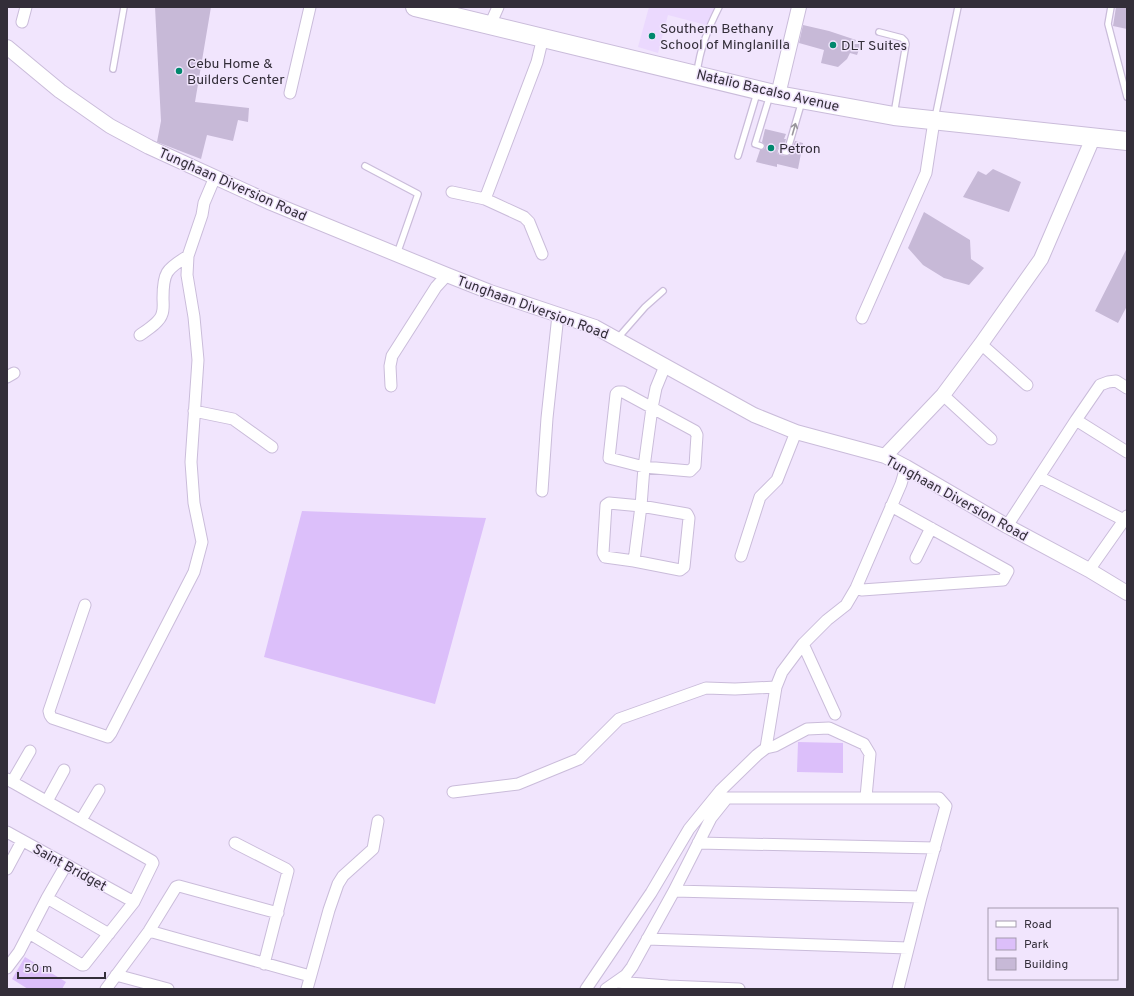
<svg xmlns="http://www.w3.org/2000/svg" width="1134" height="996" font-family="Overpass,sans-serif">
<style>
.built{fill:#ebd9fe}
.green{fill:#dcbffa}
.building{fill:#c7b9d7}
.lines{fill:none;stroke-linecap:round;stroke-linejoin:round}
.service-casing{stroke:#cabcda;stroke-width:8}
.minor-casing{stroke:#cabcda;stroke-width:13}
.tertiary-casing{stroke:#cabcda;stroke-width:16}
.trunk-casing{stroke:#cabcda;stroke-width:20}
.service{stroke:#fff;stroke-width:5.5}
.minor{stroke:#fff;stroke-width:11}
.tertiary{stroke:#fff;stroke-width:14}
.trunk{stroke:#fff;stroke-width:18}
.oneway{stroke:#99969c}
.poi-dot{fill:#00886d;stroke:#f1e5fd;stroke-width:1.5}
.labels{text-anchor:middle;stroke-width:3;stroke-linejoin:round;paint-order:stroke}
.poi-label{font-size:14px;fill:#332e39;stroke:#f1e5fd;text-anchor:start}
.street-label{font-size:14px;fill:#332e39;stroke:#f1e5fd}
</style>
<rect width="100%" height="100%" fill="#f1e5fd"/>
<path class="built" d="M649,7H715L706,25L668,15L658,53L638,47Z"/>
<path class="green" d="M302,511L486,518L435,704L264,657Z
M798,742L843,743V773L797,772Z
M25,957L66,982L62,989H28L12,979Z"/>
<path class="building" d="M155,7H211L195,102L249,108L248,122L238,120L233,141L207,135L201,159L157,142L161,121Z
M1116,7H1127V29L1113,26Z
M803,25L829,31L856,40L854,44H861L857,55L850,53L847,59L838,67L821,63L824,50L799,43Z
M765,129L786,134L784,139H786L784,147H779L777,150V153L780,155L787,156L790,155L795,141L803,143L798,169L777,164V167L756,162L760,150L764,149L765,147L764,144L762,142Z
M993,169L1021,182L1009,212L963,197L978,171L986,175Z
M924,212L970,240L971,259L984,268L969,285L944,278L923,265L908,248Z
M1127,248V306L1118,323L1095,311Z"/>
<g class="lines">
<g class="service-casing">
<path id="service" d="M1111,7L1108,24L1127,97
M879,32L902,38L905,41L906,44L894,114
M113,69L124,7
M697,73C700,48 708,29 719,7
M935,118L958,7
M761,146L755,144L770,95
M781,151L787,152L802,101
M738,156L757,93
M365,166L418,194L397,254
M617,339L645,307L663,291"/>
</g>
<g class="minor-casing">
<path id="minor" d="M22,22L26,7
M490,25L498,7
M290,93L310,7
M452,192L485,199L524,217L529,222L542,254
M485,199L537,62L543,37
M862,318L926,173L934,121
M140,335C147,330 160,322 162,314C164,309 163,303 163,298C163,273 166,269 188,256
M981,344L1027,385
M7,377L14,373
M391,386L390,366L392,356L436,287L447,275
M618,392H623L695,431L697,435L695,466L690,471L644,467L609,458L616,394Z
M943,395L991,439
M194,411L233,419L272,447
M1076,420L1127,452
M1039,477L1124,520
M542,491L547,418L558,315
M609,503L641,506L687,514L689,518L684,567L680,570L634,561L605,557L603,553L606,505Z
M1007,526L1076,420L1100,385L1108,382L1116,381L1127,388
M741,556L760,497L777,480L796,432
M916,558L931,528
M634,561L641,506L644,467L652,408L656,388L665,366
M1089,570L1127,516
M856,588L862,590L1003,580L1008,571L891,506
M85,605L49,711L50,715L52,718L108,737L111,733L194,572L202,542L194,503L191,462L198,360L194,317L187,275L188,256L202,215L204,203L215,177
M803,644L835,714
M766,748L775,746L807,729L829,728L864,744L870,754L866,797
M7,779L152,861L153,863L134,902L84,965H82L29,933
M12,782L30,751
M453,792L518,784L579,759L619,719L706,688L735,689L776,687
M47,801L64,770
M81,820L99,790
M7,832L134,902
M235,843L286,869L288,871L264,964
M698,843L935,848
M7,869L22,841
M674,891L921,897
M47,898L109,934
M149,931L310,976
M647,939L908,948
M7,968L19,952L47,898L66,865
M116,975L168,989
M616,982L668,986L739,989
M106,989L149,931L176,887L179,886L278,913
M307,989L329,910L338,884L343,876L373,849L378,821
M586,989L651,893L689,829L720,791L757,755L766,748L776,687L782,672L803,644L827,620L846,605L856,588L901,484L906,467
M606,989L626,975L632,967L674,891L711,818L727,798H939L946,806L921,897L898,989"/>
</g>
<g class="tertiary-casing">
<path id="tertiary" d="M7,47L60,91L110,126L149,147L269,202L447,275L490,292L595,327L754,415L796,432L885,456L906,467L1007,526L1089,570L1127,593
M778,95L799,7
M885,456L943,395L981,344L1041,259L1093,138"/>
</g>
<g class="trunk-casing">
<path id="trunk" d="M415,7L778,95L894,116L1127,141"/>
</g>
<use href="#service" class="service"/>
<use href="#minor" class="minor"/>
<use href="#tertiary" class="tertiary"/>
<use href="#trunk" class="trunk"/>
</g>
<defs><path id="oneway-shaft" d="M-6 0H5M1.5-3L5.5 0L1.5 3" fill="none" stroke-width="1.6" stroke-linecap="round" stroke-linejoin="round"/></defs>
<use class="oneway" href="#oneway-shaft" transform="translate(794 129) rotate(-74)"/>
<g class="poi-dot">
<circle cx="652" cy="36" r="4"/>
<circle cx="833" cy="45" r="4"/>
<circle cx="179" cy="71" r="4"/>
<circle cx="771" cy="148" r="4"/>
</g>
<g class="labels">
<g class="poi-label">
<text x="660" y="33">Southern Bethany<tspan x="660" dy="16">School of Minglanilla</tspan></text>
<text x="841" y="50">DLT Suites</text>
<text x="187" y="68">Cebu Home &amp;<tspan x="187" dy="16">Builders Center</tspan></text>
<text x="779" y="153">Petron</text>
</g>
<g class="street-label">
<text transform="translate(768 90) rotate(13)" y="5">Natalio Bacalso Avenue</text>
<text transform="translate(233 184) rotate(24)" y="5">Tunghaan Diversion Road</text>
<text transform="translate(533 307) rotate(20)" y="5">Tunghaan Diversion Road</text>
<text transform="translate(957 498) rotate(29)" y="5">Tunghaan Diversion Road</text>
<text transform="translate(70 867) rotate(29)" y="5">Saint Bridget</text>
</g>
</g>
<rect width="1134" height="996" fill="none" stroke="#332e39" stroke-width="16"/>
<rect x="988" y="908" width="130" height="72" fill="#f1e5fd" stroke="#a59caf"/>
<rect x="996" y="921" width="20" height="6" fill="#ffffff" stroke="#a59caf"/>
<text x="1024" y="928" font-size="12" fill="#332e39">Road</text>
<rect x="996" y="938" width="20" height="12" fill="#dcbffa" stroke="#a59caf"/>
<text x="1024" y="948" font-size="12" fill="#332e39">Park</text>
<rect x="996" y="958" width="20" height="12" fill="#c7b9d7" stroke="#a59caf"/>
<text x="1024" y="968" font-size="12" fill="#332e39">Building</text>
<path d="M18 972v6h87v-6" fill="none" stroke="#332e39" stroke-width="2"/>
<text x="24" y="972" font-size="12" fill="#332e39" stroke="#f1e5fd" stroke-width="3" paint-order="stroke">50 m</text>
</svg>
